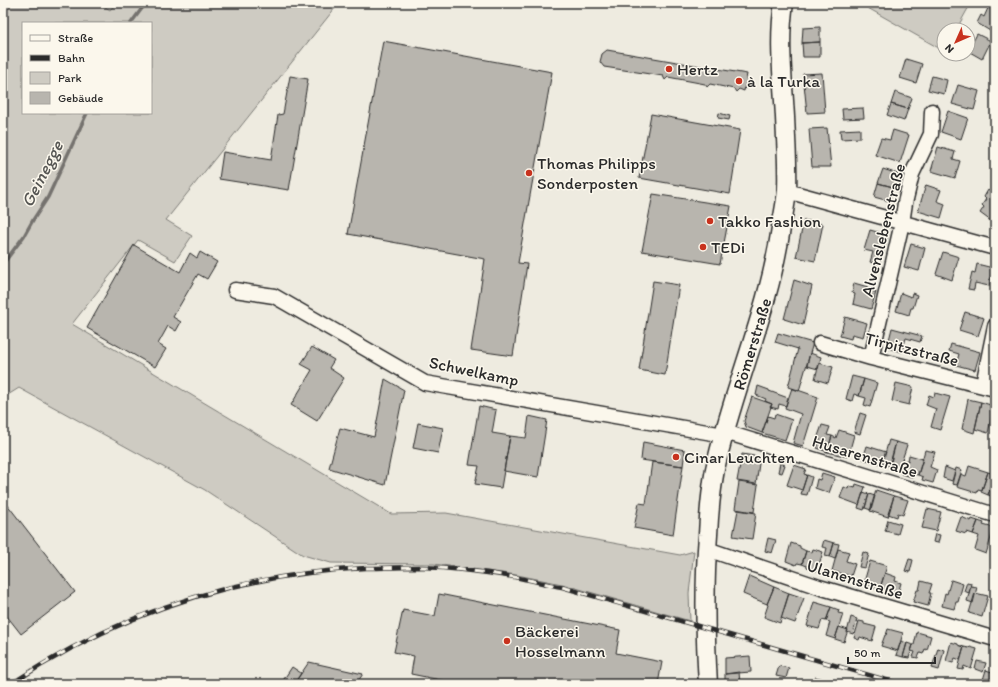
<svg xmlns="http://www.w3.org/2000/svg" width="998" height="687" font-family="Itim,sans-serif">
<style>
.green{fill:#cecbc2;stroke:#7c7b76;fill-rule:evenodd}
.lines{fill:none;stroke-linecap:round;stroke-linejoin:round}
.stream{stroke:#74726e;stroke-width:3.5}
.building{fill:#b8b5ae;stroke:#2b2b2b}
.minor-casing{stroke:#2b2b2b;stroke-width:17}
.major-casing{stroke:#2b2b2b;stroke-width:21}
.minor{stroke:#fbf7ec;stroke-width:14}
.major{stroke:#fbf7ec;stroke-width:18}
.rail-casing{stroke:#2b2b2b;stroke-width:4.5}
.rail{stroke:#fbf7ec;stroke-width:3;stroke-dasharray:9;stroke-linecap:butt}
.poi-dot{fill:#c8321e;stroke:#fbf7ec;stroke-width:1.5}
.labels{text-anchor:middle;stroke-width:3;stroke-linejoin:round;paint-order:stroke}
.poi-label{font-size:17px;fill:#2b2b2b;stroke:#fbf7ec;text-anchor:start}
.street-label{font-size:17px;fill:#2b2b2b;stroke:#fbf7ec}
.water-label{font-size:18px;font-style:italic;fill:#555552;stroke:#fbf7ec}
</style>
<rect width="100%" height="100%" fill="#eeebe0"/>
<filter id="ink" filterUnits="userSpaceOnUse"><feTurbulence type="fractalNoise" baseFrequency=".025" numOctaves="2"/><feDisplacementMap in="SourceGraphic" scale="8" xChannelSelector="R" yChannelSelector="G"/><feConvolveMatrix kernelMatrix="1 2 1 2 8 2 1 2 1" color-interpolation-filters="sRGB"/></filter>
<g filter="url(#ink)">
<path class="green" d="M3,3H99L110,10L116,3H339L166,220L192,236L175,261L138,240L72,324L391,514L446,513L680,555L694,551L689,593L690,621L562,584L517,575L434,564L331,563L303,555L205,490L19,388L3,398ZM23,23H151V113H23Z
M859,3H971L956,30H944V51Z"/>
<g class="lines">
<path class="stream" d="M131,23L146,3
M3,264L24,236L33,220L48,197L87,113"/>
</g>
<path class="building" d="M989,6L995,9V34L977,23L981,15L984,17Z
M820,27V42L802,43L803,28Z
M977,34L991,41L982,59L968,51Z
M383,41L552,72L518,263L527,264L513,356L471,350L485,259L348,234Z
M820,42V57H803L802,43Z
M607,50L747,74L746,79L749,83L745,86L744,91L739,89L736,92L734,89L710,84L707,87L705,84L668,77L665,80L663,76L604,67L600,62L602,54Z
M906,59L922,64L916,83L900,78Z
M822,73L825,112L807,113L803,74Z
M290,76L308,79L289,190L219,179L223,152L271,160L278,115L283,114Z
M932,76L947,80L944,94L928,90Z
M958,85L979,91L974,110L952,104Z
M895,92L912,98L908,109L891,104Z
M891,104L908,109L904,121L887,115Z
M863,108L864,118L843,119L842,109Z
M948,111L968,118L961,139L941,132Z
M719,113L730,116L729,120L718,118Z
M651,114L740,130L730,194L639,178Z
M827,128L831,167H812L809,129Z
M860,129V138L841,139L840,130Z
M893,130L909,135L900,163L875,155L881,138L890,140Z
M938,147L955,152L953,159L960,161L955,178L931,171Z
M883,169L898,174L893,187L878,183Z
M878,183L893,187L889,201L874,197Z
M926,185L941,190L937,201L945,204L941,218L918,211Z
M988,190L995,195V224L980,213L984,207L982,205L986,199L984,197Z
M653,194L731,206L720,264L642,251Z
M804,220L823,224L815,261L796,257Z
M870,230L888,235L879,265L870,262L873,252L864,250Z
M911,244L925,248L919,271L904,267Z
M134,245L180,272L190,253L197,258L200,252L217,262L207,279L198,274L173,317L181,322L176,331L168,326L158,344L166,349L155,367L87,328Z
M943,252L959,257L952,280L936,274Z
M977,264L993,268L989,286L975,283L974,290L968,289L972,272L975,273Z
M794,280L812,286L803,325L784,319Z
M653,281L679,285L665,375L639,370Z
M854,283L868,287L867,290L876,292L871,309L853,304L855,294L852,293Z
M901,293L911,297L912,293L917,295L913,308H911L909,315L896,311Z
M965,312L984,318L978,336L959,330Z
M845,317L867,323L863,337L852,334L851,339L840,336Z
M892,328L922,336L920,342L906,338L902,352L887,348Z
M778,333L813,343L799,391L788,387L798,349L775,342Z
M951,344L980,352L975,370L956,365L959,354L949,351Z
M312,347L334,360L329,368L344,378L317,421L291,405L312,370L301,364Z
M810,353L821,357L818,369L807,366Z
M819,363L833,367L828,383L815,379Z
M852,376L864,379L859,396L854,394L852,401L846,399Z
M385,379L404,390L385,485L329,468L340,428L374,437Z
M864,379L877,383L870,407L864,405L866,398L859,396Z
M896,383L913,387L909,405L892,401Z
M758,386L769,390V391L788,398L786,406L779,404L778,409L770,407L772,404L765,401L766,399L756,395Z
M792,388L818,397L803,446L793,443L801,414L785,408Z
M935,393L950,397L940,430L931,427L936,409L926,405L929,395L934,397Z
M752,397L772,404L762,433L746,427L744,421Z
M968,399L981,402L974,433L962,429Z
M981,402L994,406L988,433L975,429Z
M479,406L496,410L492,433L510,436L501,488L475,484L479,466L469,465Z
M860,413L866,415L860,434L854,432Z
M775,414L792,420L785,440L762,433L768,416L774,418Z
M529,416L547,420L538,477L504,471L510,436L526,438Z
M418,423L443,428L438,453L413,448Z
M822,425L830,427L827,435L832,436L827,452L817,448L820,439H817Z
M839,430L854,435L848,457L827,452L832,436L836,438Z
M889,440L896,442L890,466L882,464Z
M643,442L685,450L683,466L641,460Z
M896,442L907,445L900,466L890,463Z
M867,446L886,452L882,464L863,459Z
M925,450L935,452L930,467L937,470L933,483L922,480L923,477L918,475Z
M742,454L760,457L756,484L737,481Z
M909,455L923,459L918,475L913,474L912,477L901,474L905,460L908,461Z
M652,462L683,466L673,535L634,528L639,503L646,504Z
M780,463L785,465L782,473L778,472Z
M794,465L806,469L804,474L807,475L802,490L787,485Z
M969,466L988,472L982,490L978,489L977,493L957,487L961,474L966,476Z
M945,467L955,471L952,481L943,478Z
M956,468L962,470L957,485L952,484Z
M988,472L994,474L988,495L981,492Z
M822,473L835,477L829,493L815,488L817,479L820,480Z
M807,475L812,477L807,495L801,494Z
M992,481L995,482V497L988,495Z
M739,482L758,485L754,512L735,509Z
M856,484L865,487L859,505L840,498L844,487L848,489L849,486L855,488Z
M876,490L894,496L888,517L870,511Z
M863,492L869,494L864,510L858,508Z
M869,494L875,496L871,510L865,508Z
M894,496L908,500L903,515L898,513L897,517L888,514Z
M3,499L75,592L21,634L3,611Z
M927,509L941,512L936,531L922,528Z
M738,510L756,513L752,539L733,536Z
M961,517L971,521L972,519L978,521L973,534L967,532L966,534L956,531Z
M888,520L901,524L898,534L885,531Z
M978,521L984,523L983,525L994,528L986,554L975,550L979,536L973,534Z
M935,534L940,535L938,543L933,542Z
M768,538L776,540L772,553L765,551Z
M824,540L834,543L830,557L825,556L827,548L822,547Z
M791,543L800,546V548L806,551L802,564L797,563L796,565L786,561Z
M834,543L839,544L835,559L830,557Z
M813,549L823,552L817,571L807,568V566L802,564L806,551L812,552Z
M838,549L849,552L846,561L855,564L851,576L832,571Z
M863,552L869,554L865,568L859,567Z
M909,559L913,560L910,572L905,571Z
M870,561L887,566L880,588L875,586L874,589L863,586Z
M885,573L896,577L895,581L901,583L897,597L885,593L887,589L880,588Z
M749,576L774,587L767,604L743,594Z
M951,580L963,584L958,602H956L954,609L942,606L945,593L947,594Z
M921,581L932,584L929,593H931L928,606L913,602L917,590H919Z
M967,582L971,583L969,593L964,591Z
M971,586L977,587L973,603L967,601Z
M774,587L789,593L780,623L764,617L768,605L767,604Z
M789,593L804,598L795,623L781,618Z
M975,593L988,596L982,617L969,613Z
M439,594L620,630L616,653L662,662L658,684H460L411,674L414,656L394,652L403,610L435,616Z
M814,602L831,607L826,621L822,620L819,629L807,626Z
M831,607L839,610L838,613L843,614L835,639L826,636L830,622L826,621Z
M851,617L857,619L853,634L847,632Z
M859,621L864,622V624L876,627L872,641L860,637L859,640L854,638Z
M839,627L848,630L844,642L835,639Z
M888,629L903,633L898,651L881,646L885,635H886Z
M917,632L931,636L927,650L925,649L923,654L920,653L918,658L913,657L915,652L911,651L913,645H914Z
M901,641L907,643L903,657L896,655Z
M951,642L958,644V645L964,647L960,660L955,658L953,663L946,661Z
M907,643L913,645L909,658L903,657Z
M964,647L969,648L970,647L977,649L971,669L964,666L963,670L958,669Z
M938,648L944,650L939,670L932,668Z
M750,656L751,672L725,674V658Z
M977,661L986,663L983,672L975,669Z
M309,662L363,674L356,684H326L321,681L319,684H294Z
M779,666L789,668L786,678L776,676Z
M292,667L301,673L294,684H285L282,682Z
M986,670L995,673L993,681L989,679L987,684L982,683Z
M739,672L740,684H725V674Z
M815,677L829,680L828,684H814Z"/>
<g class="lines">
<g class="minor-casing">
<path id="minor" d="M787,191L995,248
M235,290L274,296L425,383L724,435
M820,343L871,358L995,389
M871,358L902,223L905,203L912,174L931,134L932,111
M983,385L995,326
M725,432L995,515
M707,549L819,587L995,639"/>
</g>
<g class="major-casing">
<path id="major" d="M708,684C705,634 704,585 708,535C709,513 711,491 715,469C733,388 769,311 781,228C783,216 786,203 787,190C788,166 786,141 785,117C783,80 778,40 784,3"/>
</g>
<use href="#minor" class="minor"/>
<use href="#major" class="major"/>
<g class="rail-casing">
<path id="rail" d="M11,684C119,613 236,574 366,568C384,568 403,567 421,567C452,568 484,572 514,577C530,580 546,584 562,587L900,684"/>
</g>
<use href="#rail" class="rail"/>
</g>
</g>
<g class="poi-dot">
<circle cx="669" cy="69" r="4"/>
<circle cx="739" cy="81" r="4"/>
<circle cx="529" cy="173" r="4"/>
<circle cx="710" cy="221" r="4"/>
<circle cx="703" cy="247" r="4"/>
<circle cx="676" cy="457" r="4"/>
<circle cx="507" cy="641" r="4"/>
</g>
<g class="labels">
<g class="poi-label">
<text x="677" y="75">Hertz</text>
<text x="747" y="87">à la Turka</text>
<text x="537" y="169">Thomas Philipps<tspan x="537" dy="20">Sonderposten</tspan></text>
<text x="718" y="227">Takko Fashion</text>
<text x="711" y="253">TEDi</text>
<text x="684" y="463">Cinar Leuchten</text>
<text x="515" y="637">Bäckerei<tspan x="515" dy="20">Hosselmann</tspan></text>
</g>
<g class="street-label">
<text transform="translate(883 230) rotate(-76)" y="6">Alvenslebenstraße</text>
<text transform="translate(752 344) rotate(-73)" y="6">Römerstraße</text>
<text transform="translate(912 349) rotate(14)" y="6">Tirpitzstraße</text>
<text transform="translate(474 371) rotate(12)" y="6">Schwelkamp</text>
<text transform="translate(865 456) rotate(17)" y="6">Husarenstraße</text>
<text transform="translate(855 579) rotate(17)" y="6">Ulanenstraße</text>
</g>
<g class="water-label">
<text transform="translate(42 174) rotate(-63)" y="6">Geinegge</text>
</g>
</g>
<rect width="998" height="687" fill="none" stroke="#fbf7ec" stroke-width="16"/>
<rect x="8" y="8" width="982" height="671" fill="none" stroke="#2b2b2b" stroke-width="1.5" filter="url(#ink)"/>
<rect x="22" y="22" width="130" height="92" fill="#fbf7ec" stroke="#a8a59f"/>
<rect x="30" y="35" width="20" height="6" fill="#fbf7ec" stroke="#a8a59f"/>
<text x="58" y="42" font-size="12" fill="#2b2b2b">Straße</text>
<rect x="30" y="55" width="20" height="6" fill="#2b2b2b" stroke="#a8a59f"/>
<text x="58" y="62" font-size="12" fill="#2b2b2b">Bahn</text>
<rect x="30" y="72" width="20" height="12" fill="#cecbc2" stroke="#a8a59f"/>
<text x="58" y="82" font-size="12" fill="#2b2b2b">Park</text>
<rect x="30" y="92" width="20" height="12" fill="#b8b5ae" stroke="#a8a59f"/>
<text x="58" y="102" font-size="12" fill="#2b2b2b">Gebäude</text>
<g transform="translate(956 42) rotate(225)"><circle r="19" fill="#fbf7ec" stroke="#a8a59f"/>
<path d="M0-3L7 15L0 10L-7 15Z" fill="#c8321e"/>
<text y="-6" font-size="11" font-weight="bold" text-anchor="middle" fill="#2b2b2b">N</text>
</g>
<path d="M848 657v6h87v-6" fill="none" stroke="#2b2b2b" stroke-width="2"/>
<text x="854" y="657" font-size="12" fill="#2b2b2b" stroke="#fbf7ec" stroke-width="3" paint-order="stroke">50 m</text>
</svg>
